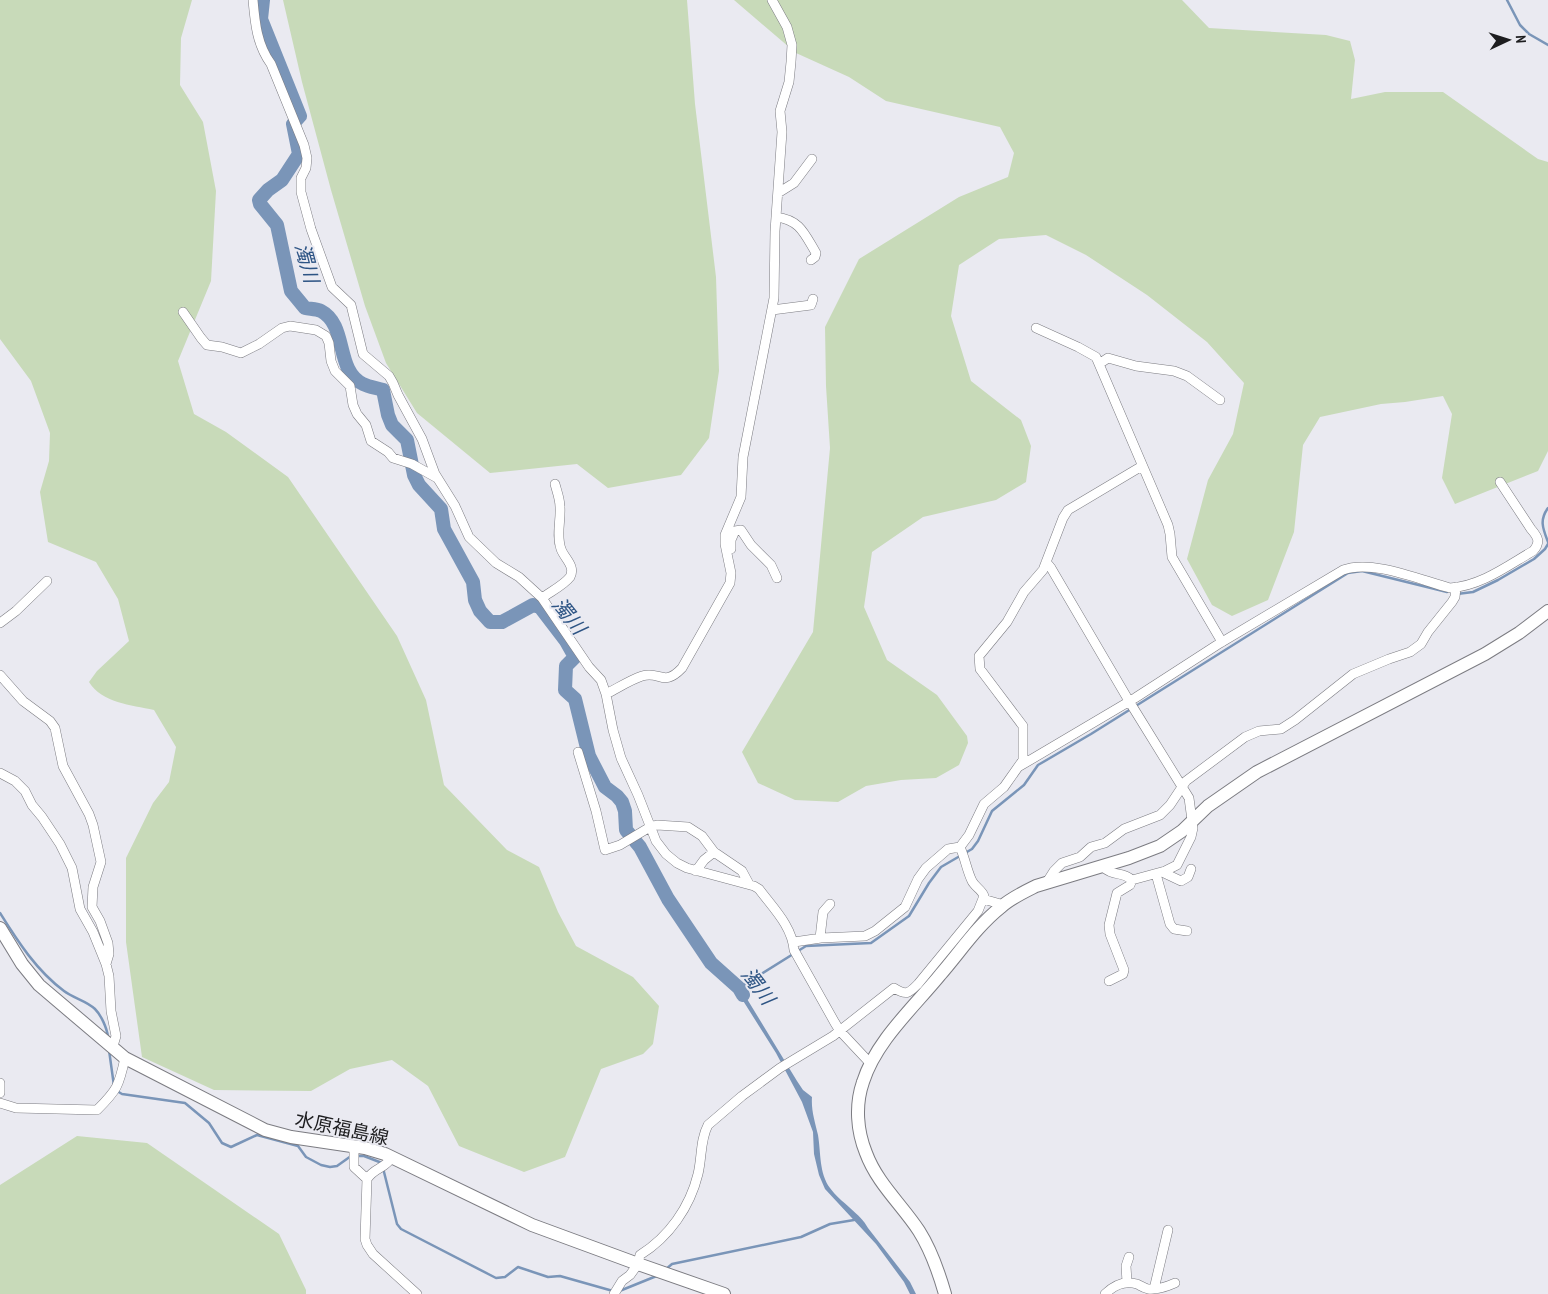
<svg xmlns="http://www.w3.org/2000/svg" width="1548" height="1294" font-family="'PT Sans Narrow','Noto Sans JP',sans-serif">
<style>
.green{fill:#c8dab9}
.water{fill:#7a95b8}
.lines{fill:none;stroke-linecap:round;stroke-linejoin:round}
.stream{stroke:#7a95b8;stroke-width:2.5}
.river{stroke:#7a95b8;stroke-width:14}
.street-casing{stroke:#7c7c82;stroke-width:10}
.secondary-casing{stroke:#7c7c82;stroke-width:14}
.street{stroke:#fff;stroke-width:9}
.secondary{stroke:#fff;stroke-width:12}
.labels{text-anchor:middle;stroke-width:4;stroke-linejoin:round;paint-order:stroke}
.street-label{font-size:19px;fill:#1d1d1f;stroke:#eaeaf1}
.water-label{font-size:20px;font-style:italic;fill:#2d5484;stroke:#eaeaf1}
</style>
<rect width="100%" height="100%" fill="#eaeaf1"/>
<path class="green" d="M0,0H192L181,38L180,85L203,122L216,191L211,281L178,361L194,414L226,432L288,477L397,636L426,700L444,785L507,850L539,867L558,912L576,946L633,977L659,1006L653,1044L643,1054L601,1069L565,1157L524,1172L459,1146L428,1086L392,1060L350,1069L311,1091L214,1090L142,1057L126,942V858L153,803L169,782L176,747L154,710C131,705 102,703 89,682L97,671L129,641L118,599L96,562L48,542L40,492L49,461L50,433L31,381L0,339Z
M283,0H687L695,104L716,277L719,371L709,438L681,475L608,488L577,464L490,473L417,413L386,363L365,306L331,190L302,82Z
M734,0H1182L1209,28L1326,35L1350,41L1355,60L1351,99L1385,92H1443L1538,159L1548,162V451L1538,471L1455,504L1442,478L1452,414L1443,396L1405,402L1381,404L1320,417L1303,445L1294,532L1268,600L1232,616L1212,605L1187,559L1208,480L1233,434L1244,383L1207,342L1147,295L1086,255L1046,235L999,239L959,265L951,316L971,381L1021,420L1031,446L1026,482L996,500L923,517L872,552L864,607L887,660L937,695L967,736L968,743L959,765L936,778L901,780L866,786L838,802L795,800L758,783L742,752L813,632L830,448L826,386L825,327L859,259L959,197L1008,177L1014,153L1000,127L886,101L849,77L796,53Z
M77,1136L147,1143L279,1234L306,1290V1294H0V1185Z"/>
<path class="water" d="M730,980L741,989L797,1081L803,1090L812,1097C811,1110 815,1122 818,1135C821,1153 819,1173 830,1188C840,1202 861,1214 868,1228L910,1282L916,1294H910L904,1282L876,1244L825,1189L819,1175L814,1154L813,1132L802,1102L776,1053Z"/>
<g class="lines">
<path class="stream" d="M1507,0L1520,25L1529,34L1548,45
M1548,508C1539,520 1543,529 1548,542
M1457,594L1473,592L1498,580L1534,559L1545,549L1548,544
M0,913C18,942 37,971 64,991C73,998 87,1001 95,1009C101,1015 107,1028 108,1037
M739,988L806,946L871,943L909,916L929,883L941,867L972,849L978,841L992,811L1024,785L1038,765L1091,734L1348,573L1362,571L1447,592
M109,1050L114,1086
M117,1091L122,1094L185,1103L209,1123L222,1143L231,1147L257,1135L298,1146L306,1157L321,1165L330,1167L337,1166L351,1156
M357,1156H364L382,1163
M383,1168L397,1224L401,1229L496,1278L505,1277L518,1267L548,1277L560,1276L613,1291
M665,1270L672,1264L801,1237L830,1224L854,1220
M618,1291L622,1290L659,1275"/>
<path class="river" d="M263,0L261,19L300,116L293,124L299,154L282,180L268,190L259,200L260,204L277,225L291,291L305,308C310,309 317,309 321,311C348,325 335,371 363,384C369,387 377,388 383,390L388,415L392,425L407,440L414,475L419,485L441,509L444,529L473,582L475,600L480,611L490,622H502L533,605L540,607L566,641L575,657L566,666L565,690L575,699L589,756L605,787L617,796L622,802L625,811L626,830L640,847L668,899L711,963L739,988L743,995"/>
<g class="street-casing">
<path id="street" d="M253,0C255,23 257,45 271,64L304,145L307,158L306,168L301,178V192L311,229L332,287L351,305L363,354L389,376L393,383L398,395L422,439L435,474L455,506L469,537L496,563L519,577L542,598L589,667L601,680L606,694L613,730L621,758L638,795L656,841L666,854L677,863L687,868L754,886L759,889C773,908 792,926 794,950L835,1023L840,1031L870,1063
M778,193L794,183L812,159
M776,217C800,220 804,233 816,253L815,257L811,260
M772,310L811,305L813,299
M183,312L201,338L207,345L222,347L241,353L259,344L282,328L290,326L316,330L326,336L329,343L331,361L335,371L350,386L353,405L357,414L366,425L371,441L388,452L393,458L412,464L437,478
M1036,328L1078,347L1096,357L1168,525L1170,534L1172,557L1222,642
M1099,364L1108,358L1136,366L1174,371L1187,376L1220,400
M731,549V540L735,531L741,530L751,545L771,565L777,578
M1046,562L1051,568L1129,701L1189,798L1193,828L1191,837L1177,865L1165,871L1132,880C1121,870 1115,878 1103,867
M542,598C550,592 564,585 570,577C576,566 564,558 561,549C556,535 561,521 560,507C560,499 557,492 555,484
M0,623L16,611L47,581
M0,675L23,701L50,721L55,728L63,766L89,814L93,825L101,862L93,887L92,907L100,921L108,943L109,954L106,964
M606,694C618,688 630,680 642,676C660,670 663,688 682,668L730,583L731,573L725,544V535L741,497L743,457L774,298L775,231L782,132L780,111L789,82L791,62L792,45L787,27L772,0
M578,752L596,811L605,850L620,845L650,827L657,825L688,827L702,836L714,852L742,871L749,884
M1020,766L1135,698L1217,645L1343,570C1372,559 1420,580 1450,588C1481,586 1507,566 1533,551C1541,542 1538,537 1531,529L1500,482
M0,773L15,781L25,791L32,805L42,817L60,844L72,868L80,909L93,932L106,964L109,976L111,1011L116,1036L113,1046
M696,871L704,860L714,852
M1162,872L1181,881L1188,877L1191,869
M1156,874L1170,924L1174,929L1187,931
M1047,882L1054,871L1062,863L1080,857L1091,847L1105,843L1124,829L1160,815L1170,805L1186,781L1245,737L1259,731L1281,729L1295,720L1353,674L1389,659L1410,652L1421,644L1428,632L1452,602L1455,597L1456,587
M983,899L1004,905
M820,938L823,912L830,904
M794,942L821,938L865,936L875,931L905,907L918,879L926,868L948,849L960,847L969,835L984,804L1004,787L1023,760V726L980,669L979,656L1007,622L1024,592L1043,570L1063,518L1068,510L1142,466
M1109,981L1123,974L1124,970L1110,934L1109,925L1117,893L1130,885L1132,880
M0,1083V1093
M0,1103L16,1108L97,1110C117,1090 119,1086 125,1058
M354,1146V1167L367,1179
M392,1157C385,1169 375,1167 367,1179L365,1239L367,1245L373,1254L417,1294
M1127,1282L1126,1266L1129,1257
M1154,1289L1168,1230
M614,1294L622,1281L630,1275L638,1264L640,1255C669,1237 690,1207 698,1174C702,1158 700,1140 708,1125L742,1096L780,1068L833,1036L894,988C907,996 909,993 918,984L978,911L984,896C982,890 975,887 972,881C967,871 965,858 960,847
M1105,1294C1114,1285 1124,1280 1137,1284C1141,1286 1144,1288 1148,1289C1158,1290 1166,1287 1175,1283"/>
</g>
<g class="secondary-casing">
<path id="secondary" d="M0,928L22,964L39,985L125,1058L265,1130L291,1137L365,1148L385,1154L532,1225L638,1264L724,1294
M945,1294C939,1273 931,1250 919,1231C902,1205 877,1183 866,1153C857,1131 855,1105 863,1082C876,1041 913,1008 940,975C960,952 977,926 1001,907C1011,898 1024,892 1036,886L1129,858L1160,846L1182,831L1208,806L1257,772L1485,654L1519,633L1548,611"/>
</g>
<use href="#street" class="street"/>
<use href="#secondary" class="secondary"/>
</g>
<g class="labels">
<g class="street-label">
<text transform="translate(342 1128) rotate(12)" y="7">水原福島線</text>
</g>
<g class="water-label">
<text transform="translate(307 263) rotate(75)" y="7">濁川</text>
<text transform="translate(569 616) rotate(51)" y="7">濁川</text>
<text transform="translate(758 986) rotate(53)" y="7">濁川</text>
</g>
</g>
<g transform="translate(1508 40) rotate(86)" stroke="#eaeaf1" stroke-width="4" paint-order="stroke">
<path d="M0-4L9 19L0 12L-9 19Z" fill="#1d1d1f"/>
<text y="-8" font-size="14" font-weight="bold" text-anchor="middle" fill="#1d1d1f">N</text>
</g>
</svg>
